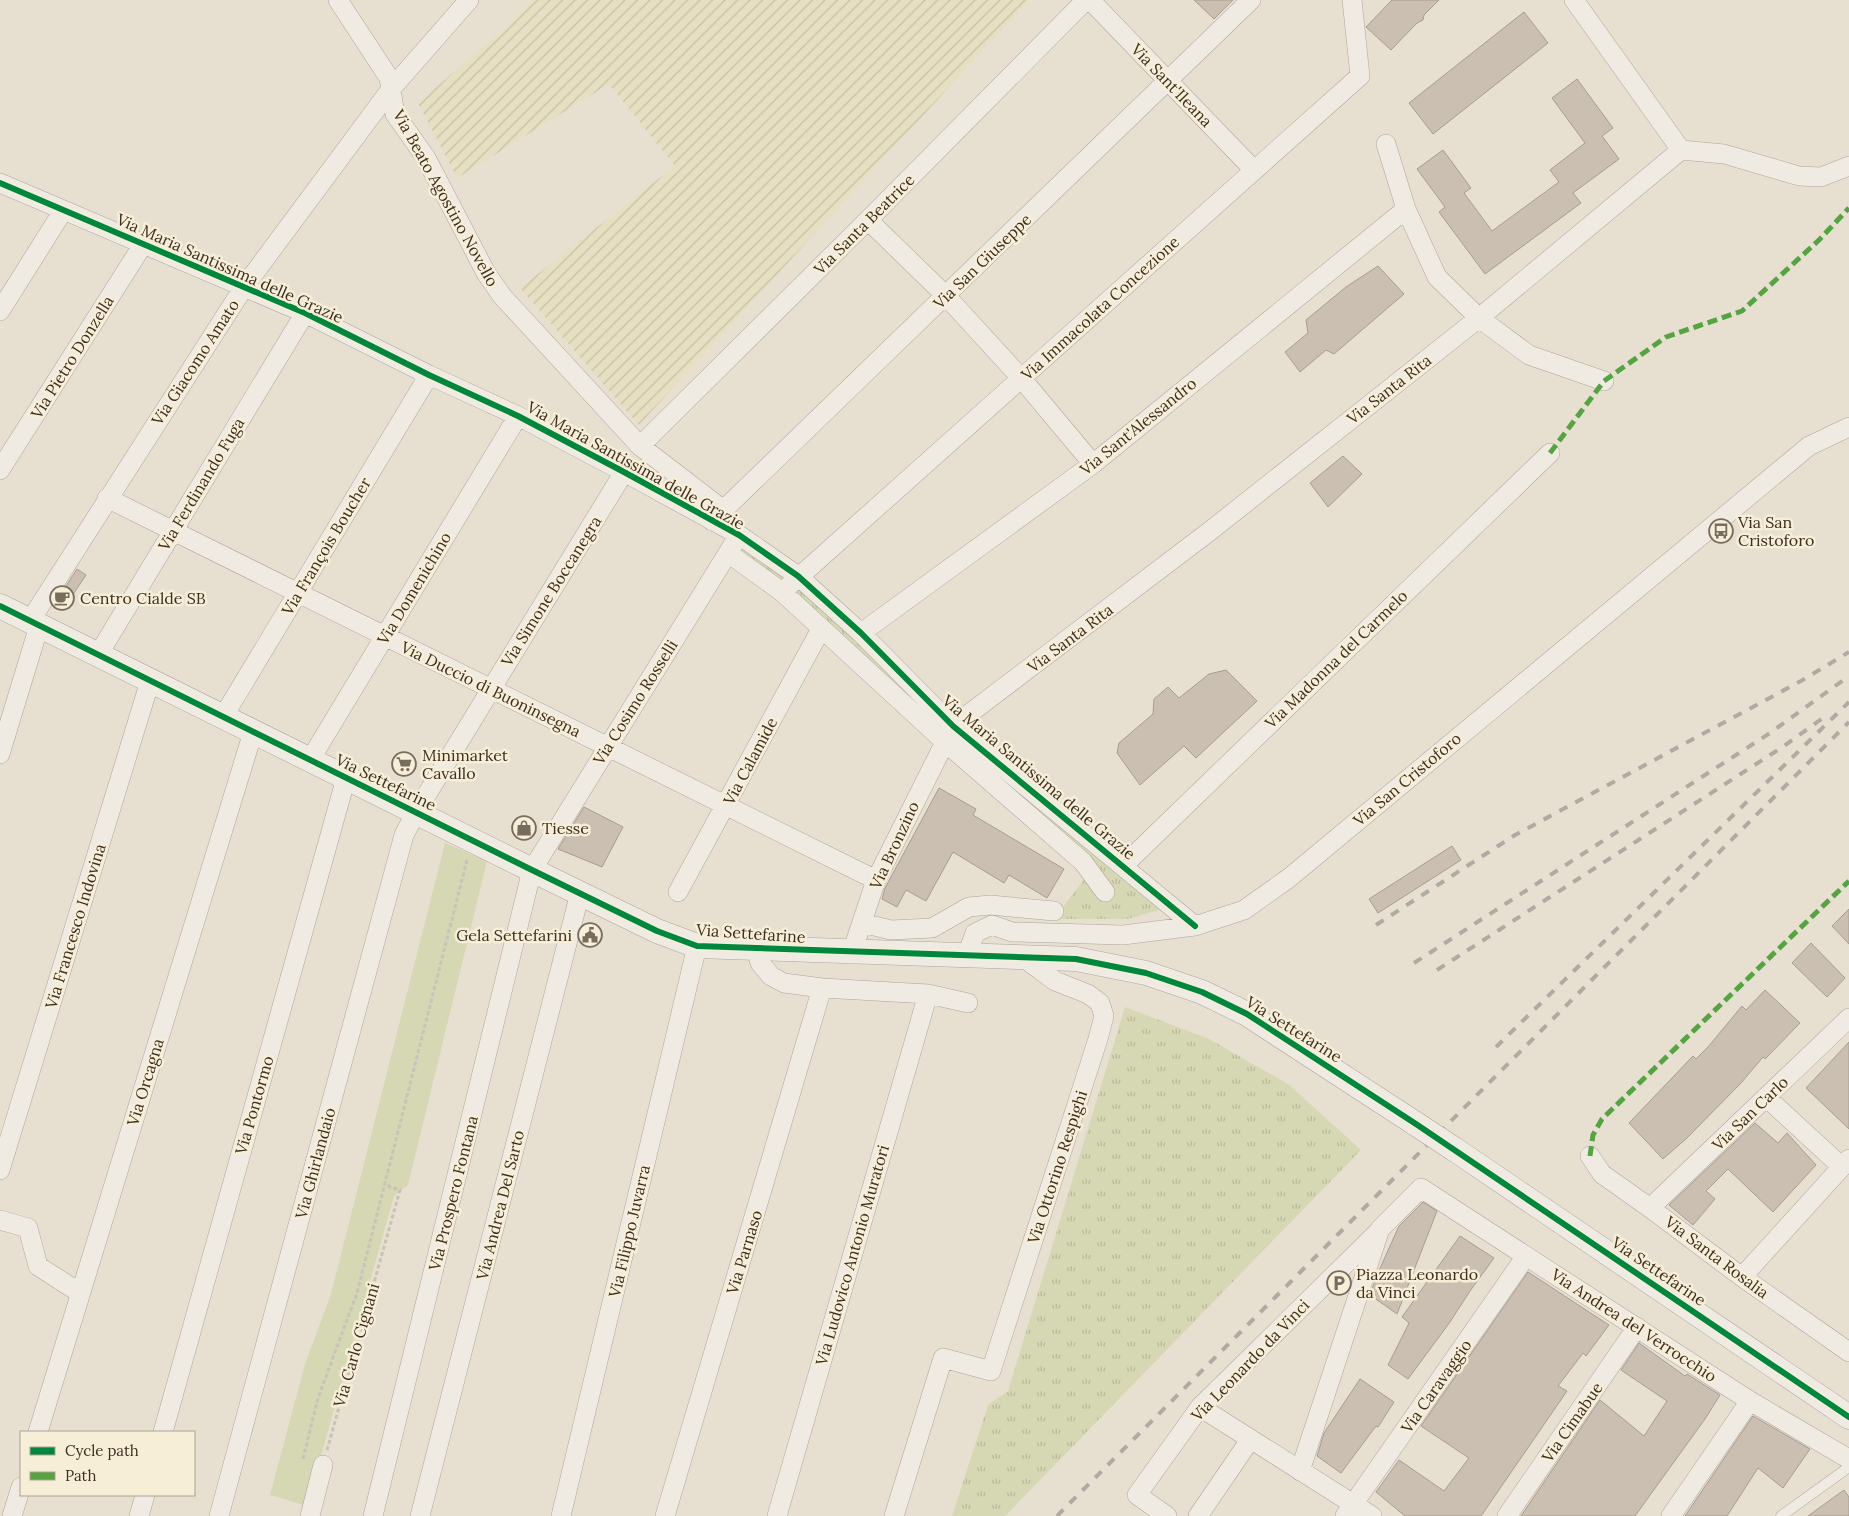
<svg xmlns="http://www.w3.org/2000/svg" width="1849" height="1516" font-family="Lora,serif">
<style>
.farmland{fill:url(#farmland-furrows)}
.grass{fill:url(#grass-tufts)}
.park{fill:#d6d7b3}
.building{fill:#cbbfb2;stroke:#a89c90}
.lines{fill:none;stroke-linecap:round;stroke-linejoin:round}
.service-casing{stroke:#ada599;stroke-width:11}
.minor-casing{stroke:#ada599;stroke-width:20}
.tertiary-casing{stroke:#ada599;stroke-width:25}
.path{stroke:#c8c2b9;stroke-width:3;stroke-dasharray:4 2.5;stroke-linecap:butt}
.service{stroke:#efebe3;stroke-width:10}
.minor{stroke:#efebe3;stroke-width:19}
.tertiary{stroke:#efebe3;stroke-width:24}
.rail{stroke:#afaaa2;stroke-width:4;stroke-dasharray:9 9;stroke-linecap:butt}
.tertiary-bridge-casing{stroke:#ada599;stroke-width:25;stroke-linecap:butt}
.tertiary-bridge{stroke:#efebe3;stroke-width:24}
.quiet{stroke:#54a441;stroke-width:5;stroke-dasharray:10 5;stroke-linecap:butt}
.cycleway-casing{stroke:#f7eed8;stroke-width:9}
.cycleway{stroke:#00873e;stroke-width:6}
.labels{text-anchor:middle;stroke-width:5;stroke-linejoin:round;paint-order:stroke}
.street-label{font-size:16px;fill:#3d2e20;stroke:#f7eed8}
.poi-label{font-size:16px;fill:#3d2e20;stroke:#f7eed8;text-anchor:start}
</style>
<defs>
<pattern id="farmland-furrows" width="10" height="10" patternUnits="userSpaceOnUse" patternTransform="scale(1.25)"><rect width="10" height="10" fill="#e6dfc2"/><path d="M-1 1l2-2M0 10L10 0M9 11l2-2" fill="none" stroke="#c6c0a6"/></pattern>
<pattern id="grass-tufts" width="24" height="20" patternUnits="userSpaceOnUse" patternTransform="scale(1.25)"><rect width="24" height="20" fill="#d6d7b3"/><path d="M3 7l-1-3M5 7V3M7 7l1-3M15 17l-1-3M17 17v-4M19 17l1-3" fill="none" stroke="#b9b99a"/></pattern>
</defs>
<rect width="100%" height="100%" fill="#e7e0d1"/>
<path class="farmland" d="M532,0H1029L639,425L520,288L675,166L609,84L457,178L418,103L504,29Z"/>
<path class="grass" d="M746,546L786,577L780,584L740,553Z
M800,584L938,718L931,724L792,593Z
M960,737L1162,909L1128,919H1054L1094,866L955,745Z
M1125,1007L1209,1039L1288,1084L1361,1150L1005,1516H952L988,1405L1008,1391Z"/>
<path class="park" d="M445,843L487,861L408,1185L394,1196L307,1506L270,1495L305,1364L331,1294Z"/>
<path class="building" d="M1194,0H1233L1214,19Z
M1392,0H1439L1424,15L1423,20L1417,23L1391,50L1366,27Z
M1524,12L1548,43L1433,134L1409,103Z
M1577,79L1613,128L1602,136L1619,159L1573,193L1581,203L1485,274L1439,212L1445,207L1417,169L1443,150L1471,188L1464,193L1492,231L1559,182L1550,170L1585,143L1552,98Z
M1378,266L1404,294L1334,354L1326,350L1300,372L1285,352L1308,333L1306,320L1346,287Z
M1343,456L1362,474L1328,507L1310,483Z
M77,569L86,575L64,608L55,603Z
M1226,670L1257,701L1196,758L1184,746L1140,785L1117,753L1119,743L1153,714L1154,699L1168,687L1179,698L1209,674Z
M939,788L976,809L973,815L1064,869L1047,898L1009,875L1004,883L953,852L926,901L906,890L897,907L882,899L885,888Z
M584,807L623,827L602,867L558,849Z
M1452,846L1461,860L1378,913L1369,899Z
M1849,909V944L1832,926Z
M1811,943L1845,978L1827,997L1792,963Z
M1765,990L1800,1023L1765,1059L1763,1057L1741,1083L1687,1138L1663,1159L1629,1123L1693,1056L1696,1059L1708,1047L1742,1006L1746,1010Z
M1849,1042V1129L1806,1088Z
M1755,1123L1778,1143L1787,1133L1816,1165L1773,1212L1728,1169L1706,1191L1715,1199L1693,1225L1669,1205Z
M1423,1202L1437,1211L1397,1314L1370,1295L1377,1275L1399,1226Z
M1460,1236L1494,1258L1470,1291L1450,1322L1408,1379L1388,1365L1409,1323L1402,1317Z
M1528,1272L1609,1325L1586,1356L1583,1353L1558,1386L1567,1391L1481,1516H1405L1376,1492L1399,1460L1444,1491L1469,1458L1421,1426Z
M1639,1343L1685,1376L1687,1374L1720,1395L1705,1419L1635,1516H1521L1600,1400L1644,1436L1667,1401L1621,1370Z
M1360,1379L1394,1402L1378,1427L1376,1426L1341,1473L1317,1456L1324,1433Z
M1753,1416L1810,1449L1783,1488L1758,1468L1727,1516H1685Z
M1844,1490L1849,1497V1516H1808Z"/>
<g class="lines">
<g class="service-casing">
<path id="service" d="M1781,1516L1849,1467"/>
</g>
<g class="minor-casing">
<path id="minor" d="M338,0L389,78L395,114L426,158L486,273L502,296L640,446L722,509
M1090,0L1254,170
M1574,0L1681,150
M1386,144L1406,209L1437,277L1479,318L1529,355L1604,381
M0,183L305,313L429,375L518,416L624,472L739,535L798,576L861,633L953,726L1195,926
M868,220L946,296L1022,379L1093,464
M0,311L63,211
M640,446L868,220L1086,0
M0,470L144,243
M107,498L876,880
M712,521L1251,0
M728,553L782,592L945,742L1083,862L1105,892
M782,592L1360,76L1352,0
M30,621L244,287L391,89L469,0
M861,633L1093,464L1406,209
M98,655L305,313
M223,717L429,375
M0,754L39,626
M310,760L518,416
M1123,866L1550,453
M678,892L821,629
M862,923L891,930L932,928L969,907L990,905L1054,911
M756,949L760,963L771,976L784,983L822,988L928,994L968,1003
M852,952L876,880L953,726L1210,531L1479,318L1681,150L1724,154L1799,176L1821,177L1849,166
M967,955L975,933L992,925L1012,932L1123,935L1195,926L1244,910L1289,878L1809,446L1849,427
M1766,1097L1842,1167
M1590,1156L1602,1174L1650,1208L1742,1277L1849,1352
M0,1170L150,681
M1650,1208L1849,1018
M0,1220L28,1228L38,1266L80,1293
M1742,1277L1849,1159
M1200,1407L1372,1516
M38,1432L253,732
M163,1432L346,778
M1300,1471L1380,1229L1421,1188L1750,1401L1849,1459
M12,1516L21,1487
M139,1516L145,1495
M219,1516L404,835L416,812L624,472
M310,1516L323,1465
M373,1516L532,870L739,535
M420,1516L580,893
M561,1516L697,946
M665,1516L822,988
M777,1516L928,994
M894,1516L943,1358L991,1371L1098,1039L1104,1016L1100,1003L1088,994L1055,981L1021,956
M1167,1516L1137,1495L1200,1407L1377,1233
M1198,1516L1250,1440
M1345,1516L1526,1256
M1507,1516L1637,1327
M1671,1516L1750,1401"/>
</g>
<g class="tertiary-casing">
<path id="tertiary" d="M0,606L532,870L657,931L697,946L1076,959L1146,973L1202,992L1247,1014L1416,1124
M1454,1149L1849,1417"/>
</g>
<path class="path" d="M327,1450L400,1190L385,1185
M303,1459L318,1398L357,1293L467,860"/>
<use href="#service" class="service"/>
<use href="#minor" class="minor"/>
<use href="#tertiary" class="tertiary"/>
<path class="rail" d="M1376,925L1515,835L1801,681L1849,652
M1414,963L1770,733L1849,676
M1437,970L1784,746L1827,715
M1496,1047L1849,702
M1057,1516L1849,722"/>
<g class="tertiary-bridge-casing">
<path id="tertiary-bridge" d="M1416,1124L1454,1149"/>
</g>
<use href="#tertiary-bridge" class="tertiary-bridge"/>
<path class="quiet" d="M1550,453L1604,381L1666,337L1742,311L1819,240L1849,208
M1590,1156L1593,1135L1602,1119L1849,881"/>
<g class="cycleway-casing">
<path id="cycleway" d="M0,183L305,313L429,375L518,416L624,472L739,535L798,576L861,633L953,726L1195,926
M0,606L532,870L657,931L697,946L1076,959L1146,973L1202,992L1247,1014L1416,1124L1849,1417"/>
</g>
<use href="#cycleway" class="cycleway"/>
</g>
<defs>
<g id="bus-ring" transform="scale(1.25)"><circle r="9.5" fill="#f7eed8" stroke="#786c5e" stroke-width="1.5"/><path d="M-5-6H5V4H4V6H2V4H-2V6H-4V4H-5ZM-3.5-4V0h7V-4ZM-3.5 1.2v1.5H-2V1.2ZM2 1.2v1.5H3.5V1.2Z" fill="#786c5e"/></g>
<g id="cafe-ring" transform="scale(1.25)"><circle r="9.5" fill="#f7eed8" stroke="#786c5e" stroke-width="1.5"/><path d="M-5.5-4.5H6V0H3Q3 3.5 0 3.5H-2.5Q-5.5 3.5-5.5 0ZM3-3.2v2h1.7v-2ZM-6 4.5H4V6H-6Z" fill="#786c5e"/></g>
<g id="supermarket-ring" transform="scale(1.25)"><circle r="9.5" fill="#f7eed8" stroke="#786c5e" stroke-width="1.5"/><path d="M-6-5.5h2.5l.6 2H6L4.5 2H-2.5L-4.4-4H-6ZM-1.5 3.2a1.3 1.3 0 1 0 .1 0ZM3 3.2a1.3 1.3 0 1 0 .1 0Z" fill="#786c5e"/></g>
<g id="shop-ring" transform="scale(1.25)"><circle r="9.5" fill="#f7eed8" stroke="#786c5e" stroke-width="1.5"/><path d="M-5-2.5h2.3a2.7 3.5 0 0 1 5.4 0H5L5.5 6h-11ZM-1.5-2.5h3a1.5 2.3 0 0 0-3 0Z" fill="#786c5e"/></g>
<g id="civic-ring" transform="scale(1.25)"><circle r="9.5" fill="#f7eed8" stroke="#786c5e" stroke-width="1.5"/><path d="M-.6-6.5H3V-4.5H.6V-3L4-1V1h2V6H-6V1h2V-1L-.6-3ZM-1.2 2.5V6h2.4V2.5Z" fill="#786c5e"/></g>
<g id="parking-ring" transform="scale(1.25)"><circle r="9.5" fill="#f7eed8" stroke="#786c5e" stroke-width="1.5"/><path d="M-3.5-5.5H1a3.5 3.5 0 0 1 0 7H-1V5.5H-3.5ZM-1-3.4V-.6H.8a1.4 1.4 0 0 0 0-2.8Z" fill="#786c5e"/></g>
</defs>
<g fill-rule="evenodd">
<use href="#bus-ring" x="1721" y="531"/>
<use href="#cafe-ring" x="62" y="598"/>
<use href="#supermarket-ring" x="404" y="764"/>
<use href="#shop-ring" x="524" y="828"/>
<use href="#civic-ring" x="590" y="935"/>
<use href="#parking-ring" x="1339" y="1283"/>
</g>
<g class="labels">
<g class="street-label">
<text transform="translate(1172 85) rotate(46)" y="6">Via Sant'Ileana</text>
<text transform="translate(446 198) rotate(61)" y="6">Via Beato Agostino Novello</text>
<text transform="translate(864 224) rotate(-45)" y="6">Via Santa Beatrice</text>
<text transform="translate(982 261) rotate(-44)" y="6">Via San Giuseppe</text>
<text transform="translate(230 268) rotate(24)" y="6">Via Maria Santissima delle Grazie</text>
<text transform="translate(1100 308) rotate(-42)" y="6">Via Immacolata Concezione</text>
<text transform="translate(72 357) rotate(-58)" y="6">Via Pietro Donzella</text>
<text transform="translate(195 362) rotate(-57)" y="6">Via Giacomo Amato</text>
<text transform="translate(1389 389) rotate(-38)" y="6">Via Santa Rita</text>
<text transform="translate(1138 426) rotate(-39)" y="6">Via Sant'Alessandro</text>
<text transform="translate(636 465) rotate(29)" y="6">Via Maria Santissima delle Grazie</text>
<text transform="translate(201 484) rotate(-59)" y="6">Via Ferdinando Fuga</text>
<text transform="translate(326 546) rotate(-59)" y="6">Via François Boucher</text>
<text transform="translate(414 588) rotate(-59)" y="6">Via Domenichino</text>
<text transform="translate(551 591) rotate(-58)" y="6">Via Simone Boccanegra</text>
<text transform="translate(1070 638) rotate(-37)" y="6">Via Santa Rita</text>
<text transform="translate(1336 659) rotate(-44)" y="6">Via Madonna del Carmelo</text>
<text transform="translate(491 689) rotate(26)" y="6">Via Duccio di Buoninsegna</text>
<text transform="translate(635 702) rotate(-58)" y="6">Via Cosimo Rosselli</text>
<text transform="translate(750 761) rotate(-62)" y="6">Via Calamide</text>
<text transform="translate(1039 777) rotate(40)" y="6">Via Maria Santissima delle Grazie</text>
<text transform="translate(1407 779) rotate(-40)" y="6">Via San Cristoforo</text>
<text transform="translate(386 782) rotate(26)" y="6">Via Settefarine</text>
<text transform="translate(894 845) rotate(-65)" y="6">Via Bronzino</text>
<text transform="translate(75 926) rotate(-73)" y="6">Via Francesco Indovina</text>
<text transform="translate(751 933) rotate(4)" y="6">Via Settefarine</text>
<text transform="translate(1294 1029) rotate(32)" y="6">Via Settefarine</text>
<text transform="translate(145 1082) rotate(-73)" y="6">Via Orcagna</text>
<text transform="translate(254 1105) rotate(-74)" y="6">Via Pontormo</text>
<text transform="translate(1750 1113) rotate(-44)" y="6">Via San Carlo</text>
<text transform="translate(315 1163) rotate(-75)" y="6">Via Ghirlandaio</text>
<text transform="translate(1057 1167) rotate(-72)" y="6">Via Ottorino Respighi</text>
<text transform="translate(453 1193) rotate(-76)" y="6">Via Prospero Fontana</text>
<text transform="translate(500 1205) rotate(-76)" y="6">Via Andrea Del Sarto</text>
<text transform="translate(629 1231) rotate(-77)" y="6">Via Filippo Juvarra</text>
<text transform="translate(744 1252) rotate(-73)" y="6">Via Parnaso</text>
<text transform="translate(852 1255) rotate(-74)" y="6">Via Ludovico Antonio Muratori</text>
<text transform="translate(1717 1257) rotate(37)" y="6">Via Santa Rosalia</text>
<text transform="translate(1659 1271) rotate(34)" y="6">Via Settefarine</text>
<text transform="translate(1634 1325) rotate(33)" y="6">Via Andrea del Verrocchio</text>
<text transform="translate(356 1345) rotate(-74)" y="6">Via Carlo Cignani</text>
<text transform="translate(1250 1360) rotate(-46)" y="6">Via Leonardo da Vinci</text>
<text transform="translate(1436 1386) rotate(-55)" y="6">Via Caravaggio</text>
<text transform="translate(1572 1422) rotate(-55)" y="6">Via Cimabue</text>
</g>
<g class="poi-label">
<text x="1738" y="528">Via San<tspan x="1738" dy="18">Cristoforo</tspan></text>
<text x="80" y="604">Centro Cialde SB</text>
<text x="422" y="761">Minimarket<tspan x="422" dy="18">Cavallo</tspan></text>
<text x="542" y="834">Tiesse</text>
<text x="572" y="941" text-anchor="end">Gela Settefarini</text>
<text x="1356" y="1280">Piazza Leonardo<tspan x="1356" dy="18">da Vinci</tspan></text>
</g>
</g>
<rect x="20" y="1431" width="175" height="65" fill="#f7eed8" stroke="#ada18e"/>
<rect x="30" y="1447" width="25" height="8" fill="#00873e" stroke="#ada18e"/>
<text x="65" y="1456" font-size="15" fill="#3d2e20">Cycle path</text>
<rect x="30" y="1472" width="25" height="8" fill="#54a441" stroke="#ada18e"/>
<text x="65" y="1481" font-size="15" fill="#3d2e20">Path</text>
</svg>
